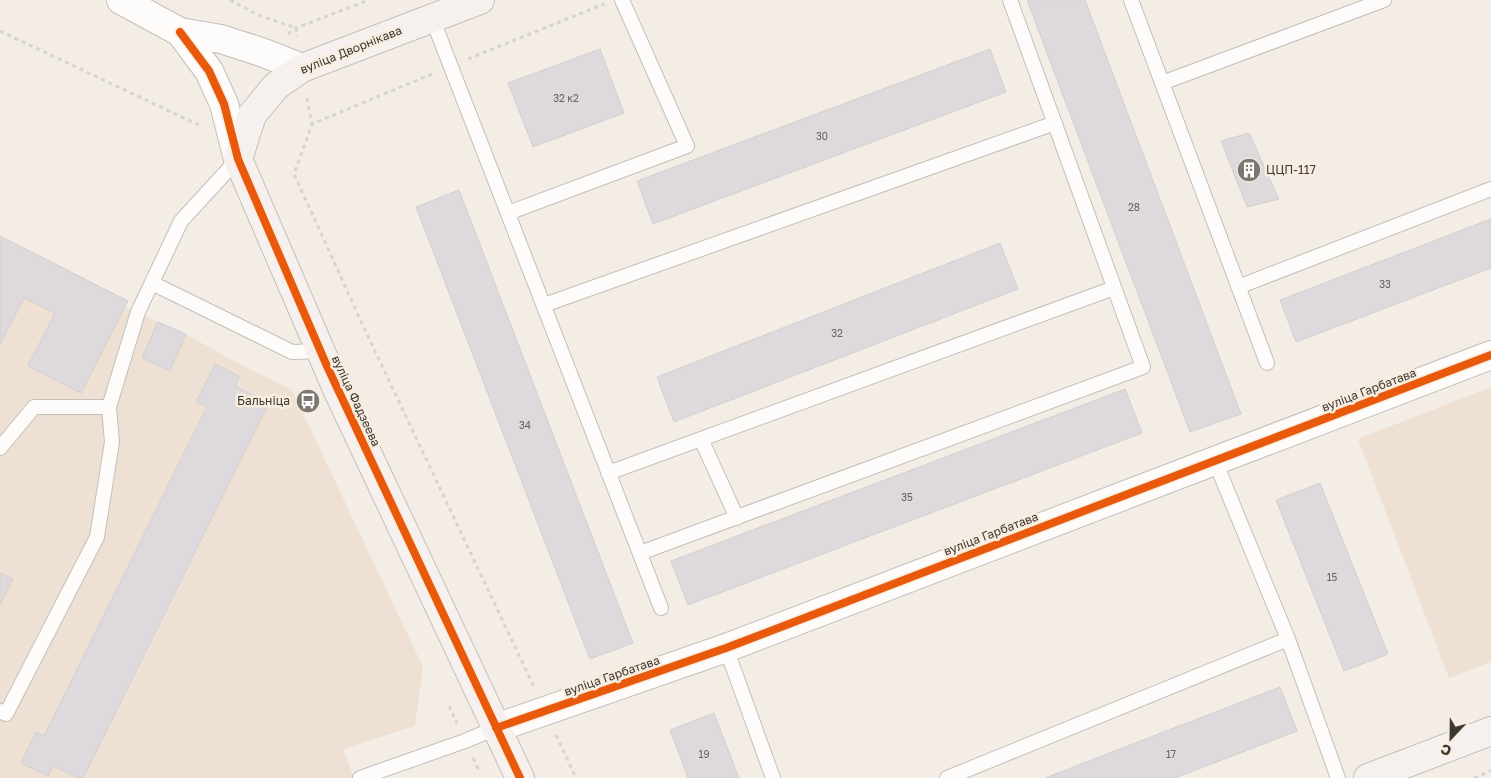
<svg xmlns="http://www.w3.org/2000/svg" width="1491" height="778" font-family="'Golos Text',sans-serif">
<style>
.built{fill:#eee1d3}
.building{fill:#ded9dc;stroke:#d3cfcf}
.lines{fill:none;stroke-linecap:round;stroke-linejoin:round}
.lane-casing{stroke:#c4bfb9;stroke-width:16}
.street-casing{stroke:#c4bfb9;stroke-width:30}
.secondary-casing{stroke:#c4bfb9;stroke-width:30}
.path{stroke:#d6d4d2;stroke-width:3;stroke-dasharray:4 4;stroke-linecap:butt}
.lane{stroke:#fdfcfb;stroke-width:14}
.street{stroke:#fdfcfb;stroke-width:28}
.secondary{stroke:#f6f1ef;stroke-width:28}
.cycleway-casing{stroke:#f9ede0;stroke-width:11}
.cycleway{stroke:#e8590c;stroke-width:8}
.labels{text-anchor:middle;stroke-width:5;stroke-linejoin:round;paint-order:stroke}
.number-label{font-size:10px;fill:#66625e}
.street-label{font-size:12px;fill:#3c3832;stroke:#f9ede0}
.poi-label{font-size:12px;fill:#3c3832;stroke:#f9ede0;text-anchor:start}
</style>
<rect width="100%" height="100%" fill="#f3ede6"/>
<path class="built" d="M0,236L128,301L125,307L186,334L239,364L292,390L423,667L415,726L343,749L354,778H0Z
M1491,387V662L1449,678L1358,439Z"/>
<path class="building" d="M1027,0H1085L1241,414L1190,432Z
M600,49L624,113L533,147L508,83Z
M990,49L1006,92L653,224L637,181Z
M1249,133L1279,199L1247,207L1221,141Z
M459,190L633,643L590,659L416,207Z
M1491,219V268L1296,342L1280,300Z
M0,236L128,301L81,393L28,366L55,313L24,298L0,345Z
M1000,243L1018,289L674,422L657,377Z
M158,322L186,334L170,371L142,358Z
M215,364L239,376L235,386L269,403L83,778H78L53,766L48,776L21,763L36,732L44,736L207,407L196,402Z
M1125,389L1142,433L688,605L671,561Z
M1320,483L1388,654L1344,671L1276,500Z
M0,573L13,579L0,605Z
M1280,687L1297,731L1175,778H1045Z
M714,713L739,778H688L670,730Z"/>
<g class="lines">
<g class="lane-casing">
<path id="lane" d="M1131,0L1267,363
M432,18L661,608
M1162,83L1384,0
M508,213L687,146L622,0
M152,283L292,352L320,351
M1238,287L1491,189
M544,305L1055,123
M701,439L737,518
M0,448L34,407H109L138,312L181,221L238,159
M1215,461L1288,639L1338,778
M608,473L1114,288
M640,553L1143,367L1010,0
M726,648L773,778
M0,711L6,714L97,537L112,442L109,407
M360,778L465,741L496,728
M947,778L1288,639"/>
</g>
<g class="street-casing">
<path id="street" d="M121,0L180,32L221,39L264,53L302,68
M180,32L209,71L224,104L238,159
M496,728L726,648L1491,355"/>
</g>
<g class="secondary-casing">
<path id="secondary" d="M480,0L302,68L276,86L252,115L238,159L337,389L520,778
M1368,778L1491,731"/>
</g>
<path class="path" d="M230,0L258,15L296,28L297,37
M0,31L201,126
M288,34L296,28L369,0
M468,59L604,4
M432,74L312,124L294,174L365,330L534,687
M307,98L312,124
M449,706L457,723
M556,735L576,778
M473,758L479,771
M1474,778L1491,771"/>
<use href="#lane" class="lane"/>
<use href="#street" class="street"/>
<use href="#secondary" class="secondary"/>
<g class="cycleway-casing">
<path id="cycleway" d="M180,32L209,71L224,104L238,159L326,364L520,778
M496,728L726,648L1491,355"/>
</g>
<use href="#cycleway" class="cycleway"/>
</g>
<defs>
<g id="building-disc" transform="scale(1.25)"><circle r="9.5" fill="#7c7771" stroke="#f9ede0"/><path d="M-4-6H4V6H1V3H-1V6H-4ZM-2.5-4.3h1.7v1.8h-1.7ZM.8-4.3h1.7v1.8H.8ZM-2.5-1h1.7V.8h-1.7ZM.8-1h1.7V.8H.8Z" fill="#fff"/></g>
<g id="bus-disc" transform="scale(1.25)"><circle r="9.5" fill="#7c7771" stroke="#f9ede0"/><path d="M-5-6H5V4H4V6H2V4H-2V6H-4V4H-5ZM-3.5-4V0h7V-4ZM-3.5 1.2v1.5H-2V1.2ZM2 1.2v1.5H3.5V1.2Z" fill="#fff"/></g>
</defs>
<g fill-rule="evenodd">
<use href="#building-disc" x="1249" y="170"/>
<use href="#bus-disc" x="308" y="401"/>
</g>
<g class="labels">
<g class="number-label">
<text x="566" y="102">32 к2</text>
<text x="822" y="140">30</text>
<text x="1134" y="211">28</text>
<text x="1385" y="288">33</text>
<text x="837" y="337">32</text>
<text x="525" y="429">34</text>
<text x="907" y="501">35</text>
<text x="1332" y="581">15</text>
<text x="704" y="758">19</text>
<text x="1171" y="758">17</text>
</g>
<g class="street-label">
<text transform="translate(351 50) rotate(-22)" y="4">вуліца Дворнікава</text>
<text transform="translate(1369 390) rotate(-21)" y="4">вуліца Гарбатава</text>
<text transform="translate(356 401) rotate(65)" y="4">вуліца Фадзеева</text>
<text transform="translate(991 534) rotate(-21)" y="4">вуліца Гарбатава</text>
<text transform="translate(612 676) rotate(-19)" y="4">вуліца Гарбатава</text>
</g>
<g class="poi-label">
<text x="1266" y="174">ЦЦП-117</text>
<text x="290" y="405" text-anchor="end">Бальніца</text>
</g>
</g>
<g transform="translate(1451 738) rotate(202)" stroke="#f9ede0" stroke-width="4" paint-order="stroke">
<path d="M0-4L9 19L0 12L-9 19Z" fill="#3c3832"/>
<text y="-8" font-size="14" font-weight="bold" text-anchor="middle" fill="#3c3832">С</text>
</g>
</svg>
